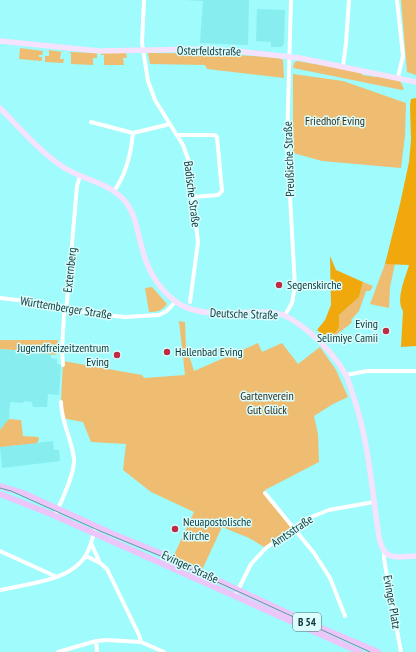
<svg xmlns="http://www.w3.org/2000/svg" width="416" height="652" font-family="'PT Sans Narrow',sans-serif">
<style>
.built{fill:#87edef}
.green{fill:#eebd71}
.forest{fill:#f0a80d}
.lines{fill:none;stroke-linecap:round;stroke-linejoin:round}
.street{stroke:#fff;stroke-width:4}
.secondary{stroke:#f5e2fc;stroke-width:5.5}
.primary{stroke:#ecc5f9;stroke-width:6}
.tram{stroke:#5a9d9e;stroke-width:1}
.poi-dot{fill:#bd2c44;stroke:#dbfdfd;stroke-width:1.5}
.labels{text-anchor:middle;stroke-width:3;stroke-linejoin:round;paint-order:stroke}
.shield{fill:#dbfdfd;stroke:#4c7273;stroke-width:1}
.shield-label{font-size:11px;font-weight:bold;fill:#0f3738}
.street-label{font-size:12px;fill:#0f3738;stroke:#dbfdfd}
.park-label{font-size:12px;fill:#392c17;stroke:#dbfdfd}
.poi-label{font-size:12px;fill:#0f3738;stroke:#dbfdfd;text-anchor:start}
</style>
<rect width="100%" height="100%" fill="#9ffbfc"/>
<path class="built" d="M185,0H249L248,45L200,43L203,1Z
M257,9L285,10L284,44L281,47H271V42L256,41Z
M0,349L51,353V358L57,359V364L61,365L59,395L48,394L47,407H33L32,402H31L24,401L23,403L10,402L9,419L0,430Z
M53,441L54,450H59L60,461L2,468L0,447Z"/>
<path class="green" d="M401,0H416V75L407,72Z
M20,48L43,51L42,55H39V57H42V60L41,61L19,59Z
M47,50L64,52H61L60,59H64L63,63L45,62V56H49V51Z
M68,52L97,53V58H93V65L71,64V53Z
M101,53H126L127,58H123L124,65H104V55H101Z
M148,53C192,53 235,54 279,58L283,60L284,78L207,69L205,65L150,64Z
M297,61L362,72V75L376,77L377,75L400,81L404,89L402,90L293,68L294,63Z
M293,74L343,81L406,103L405,136L401,168L322,161L293,153Z
M385,264H395L390,287L389,308L370,304Z
M363,282L373,286L370,291H366L359,311L351,320L352,322L350,324L331,339L328,340L317,330L326,337C340,333 340,327 339,315L359,297Z
M152,287L167,304C162,311 157,312 149,312L145,288Z
M179,321L185,322L186,346L194,371L258,343L262,352L282,343L298,364L320,347L336,370L348,397L333,404L314,416L318,434L319,462L265,490V493L293,528L266,548L249,538L222,527L202,570L173,557L194,512L151,492L123,470L126,444L91,442L83,422L62,418L61,402L63,361L142,375L144,378L185,375Z
M0,340H58L56,355L15,350L0,349Z
M9,419L21,420L23,436L38,437L39,439L37,443L0,447V430Z"/>
<path class="forest" d="M416,98V346L401,347L403,311C395,300 406,276 409,265L385,264L400,204L409,162L411,140L410,105L411,99Z
M330,256L336,270L363,282L359,297L339,315C340,327 340,333 326,337L317,330L325,320L331,305Z"/>
<g class="lines">
<path class="street" d="M144,0L142,43L148,81L155,100L183,145L189,162L198,242L190,302
M397,0L403,56L398,77
M343,66L346,43L349,0
M91,122L133,133L170,124
M177,135H215L217,137L222,191L218,195L193,197
M114,191C126,175 131,153 133,133
M0,298L42,303L94,314L125,317L159,315L167,311L175,302
M285,315L292,303L295,286L287,143L291,0
M63,365L62,350L64,314L67,302L77,186L80,176
M346,375L367,371H416
M265,493L314,553L330,578L345,616
M55,515C61,502 75,474 74,459C72,439 61,422 61,402
M91,543L100,563
M0,551L57,577
M384,552V559L401,652
M86,556L100,563L107,569L139,635L141,642L164,652
M0,590C27,584 71,581 86,555C91,546 93,536 96,526
M235,596L251,564L266,548L293,528L306,519L329,510L374,502
M96,641L97,652
M58,652L96,641L107,640L141,642"/>
<path class="secondary" d="M0,41L99,51L204,49L236,51L300,58L416,82
M0,108C20,128 39,151 63,167C83,180 108,182 124,200C136,214 137,231 142,248C147,268 158,288 175,301C199,320 240,311 269,312C285,313 295,321 308,331C324,344 337,358 347,377C350,385 352,393 355,401C369,445 372,491 379,537C384,562 395,557 416,556"/>
<path class="primary" d="M0,486L23,493L113,534L157,552L307,622L378,652
M0,494L51,514L360,652"/>
<path class="tram" d="M0,488L11,491L100,531L163,557L370,652"/>
</g>
<g class="poi-dot">
<circle cx="279" cy="285" r="4"/>
<circle cx="386" cy="331" r="4"/>
<circle cx="167" cy="352" r="4"/>
<circle cx="117" cy="355" r="4"/>
<circle cx="175" cy="529" r="4"/>
</g>
<g class="labels">
<rect class="shield" x="293" y="613" width="28" height="18" rx="3"/>
<g class="shield-label">
<text x="307" y="626">B 54</text>
</g>
<g class="street-label">
<text transform="translate(209 51) rotate(1)" y="4">Osterfeldstraße</text>
<text transform="translate(289 159) rotate(-92)" y="4">Preußische Straße</text>
<text transform="translate(192 194) rotate(83)" y="4">Badische Straße</text>
<text transform="translate(70 270) rotate(-84)" y="4">Externberg</text>
<text transform="translate(66 308) rotate(9)" y="4">Württemberger Straße</text>
<text transform="translate(244 314) rotate(2)" y="4">Deutsche Straße</text>
<text transform="translate(292 531) rotate(-34)" y="4">Amtsstraße</text>
<text transform="translate(190 567) rotate(25)" y="4">Evinger Straße</text>
<text transform="translate(392 602) rotate(80)" y="4">Evinger Platz</text>
</g>
<g class="park-label">
<text x="335" y="125">Friedhof Eving</text>
<text x="267" y="400">Gartenverein<tspan x="267" dy="14">Gut Glück</tspan></text>
</g>
<g class="poi-label">
<text x="287" y="289">Segenskirche</text>
<text x="378" y="328" text-anchor="end">Eving<tspan x="378" dy="14">Selimiye Camii</tspan></text>
<text x="109" y="352" text-anchor="end">Jugendfreizeitzentrum<tspan x="109" dy="14">Eving</tspan></text>
<text x="175" y="356">Hallenbad Eving</text>
<text x="183" y="526">Neuapostolische<tspan x="183" dy="14">Kirche</tspan></text>
</g>
</g>
</svg>
